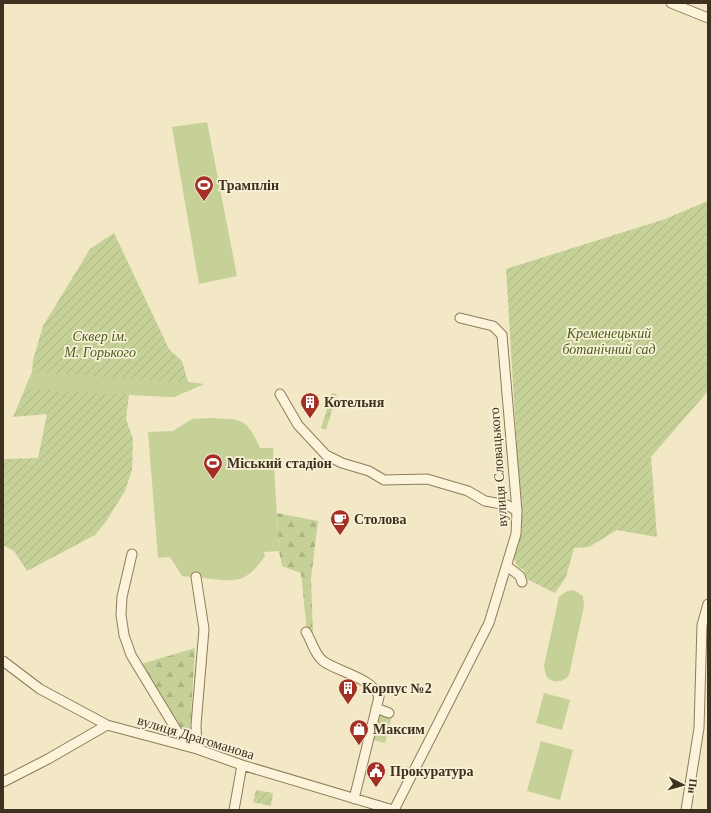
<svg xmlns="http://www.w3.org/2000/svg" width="711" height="813" font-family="'Times New Roman',serif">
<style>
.grass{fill:url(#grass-tufts)}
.forest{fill:url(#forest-firs)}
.garden{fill:url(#garden-furrows)}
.pitch{fill:#c6d198}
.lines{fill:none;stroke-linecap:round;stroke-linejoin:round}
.minor-casing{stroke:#8f7b5a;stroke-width:11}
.minor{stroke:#fbf4da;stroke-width:9}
.labels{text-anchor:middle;stroke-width:3.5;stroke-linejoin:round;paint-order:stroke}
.poi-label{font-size:14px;font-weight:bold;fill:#3e311f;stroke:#f8f1d6;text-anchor:start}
.park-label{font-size:14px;font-style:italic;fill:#495c23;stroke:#f8f1d6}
.street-label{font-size:14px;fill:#3e311f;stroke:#f8f1d6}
</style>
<defs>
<pattern id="grass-tufts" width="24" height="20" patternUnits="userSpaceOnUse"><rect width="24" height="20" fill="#c6d198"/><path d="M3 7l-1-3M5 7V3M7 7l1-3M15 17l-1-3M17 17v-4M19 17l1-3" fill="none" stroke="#abb483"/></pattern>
<pattern id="forest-firs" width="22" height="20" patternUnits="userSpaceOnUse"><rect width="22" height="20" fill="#c6d198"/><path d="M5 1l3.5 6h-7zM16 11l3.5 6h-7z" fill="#abb483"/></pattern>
<pattern id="garden-furrows" width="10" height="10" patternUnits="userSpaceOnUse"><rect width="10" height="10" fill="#c6d198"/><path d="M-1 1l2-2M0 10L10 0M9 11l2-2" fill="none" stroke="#abb483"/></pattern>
</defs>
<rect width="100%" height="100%" fill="#f2e8c6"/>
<path class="grass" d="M332,393L337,394L326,430L321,428Z"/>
<path class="forest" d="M277,513L318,521L311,579L313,635L307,633L301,573L282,566L279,551Z
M195,648L190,733H183L141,664Z"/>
<path class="garden" d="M708,201V391L651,457L657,537L617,530L589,547L574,548L566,577L555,593L527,579L524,570L518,567L514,559L522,531L506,269L665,219Z
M114,233L169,349L182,361L188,382L204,384L174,397L129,395L126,419L133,439L132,470L125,491L107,520L95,535L27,571L14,551L3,545V464L5,459L38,458L47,414L13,417L32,372L33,360L43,326L90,249Z
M256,790L273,793L271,806L253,802Z"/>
<path class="pitch" d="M207,122L237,276L199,284L172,127Z
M33,372L188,383L204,384L174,397L25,389Z
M210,418C243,420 246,417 260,448H273L279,551L264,552L265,556C246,584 235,582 204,578C196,577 189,577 182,576L170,557L158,558L148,432L173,431L192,419Z
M574,590L583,596L584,606L569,675C563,683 553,684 546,676L544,666L559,597L567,591Z
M544,693L570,700L562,730L536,723Z
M377,712L392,716L385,743L370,739Z
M541,741L573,750L560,800L527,791Z"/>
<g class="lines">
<g class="minor-casing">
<path id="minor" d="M671,3L708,18
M280,394L298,425L326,455L342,463L369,471L384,480L427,479L468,491L485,501L507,505L517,511
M132,554L122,597L121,615L124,635L131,655L177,731L196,748
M507,566L520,576L522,582
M196,577L204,629L196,725L197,749
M306,632C312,641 314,654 323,661C338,672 373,678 379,697L354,799
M3,661L40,689L107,725L197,749L242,765L393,810
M376,708L389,713
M3,782L48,759L107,725
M234,810L242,765
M394,810L489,623L516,534L517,511L502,335L493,326L460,318
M686,810L699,728L702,625L708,604"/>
</g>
<use href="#minor" class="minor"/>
</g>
<defs>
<g id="stadium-pin" transform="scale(1)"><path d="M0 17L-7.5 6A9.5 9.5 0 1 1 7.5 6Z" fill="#a32f25" stroke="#f8f1d6"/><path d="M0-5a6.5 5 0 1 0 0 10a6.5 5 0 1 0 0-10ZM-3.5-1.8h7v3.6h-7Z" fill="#fff"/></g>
<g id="building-pin" transform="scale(1)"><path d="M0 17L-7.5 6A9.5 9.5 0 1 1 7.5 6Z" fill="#a32f25" stroke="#f8f1d6"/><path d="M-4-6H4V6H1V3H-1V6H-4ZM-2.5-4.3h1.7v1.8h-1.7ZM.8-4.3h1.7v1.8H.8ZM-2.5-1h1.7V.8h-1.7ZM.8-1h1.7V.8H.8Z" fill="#fff"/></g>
<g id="cafe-pin" transform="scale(1)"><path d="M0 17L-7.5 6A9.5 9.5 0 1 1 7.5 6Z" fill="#a32f25" stroke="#f8f1d6"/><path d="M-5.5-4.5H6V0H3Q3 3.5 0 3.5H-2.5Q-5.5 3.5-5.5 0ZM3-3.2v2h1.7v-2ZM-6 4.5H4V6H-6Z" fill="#fff"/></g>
<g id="shop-pin" transform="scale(1)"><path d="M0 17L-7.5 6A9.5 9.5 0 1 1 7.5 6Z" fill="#a32f25" stroke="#f8f1d6"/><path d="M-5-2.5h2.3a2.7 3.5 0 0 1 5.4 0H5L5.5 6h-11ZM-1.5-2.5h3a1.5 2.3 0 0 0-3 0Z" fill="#fff"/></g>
<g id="civic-pin" transform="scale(1)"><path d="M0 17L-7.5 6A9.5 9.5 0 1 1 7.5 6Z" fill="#a32f25" stroke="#f8f1d6"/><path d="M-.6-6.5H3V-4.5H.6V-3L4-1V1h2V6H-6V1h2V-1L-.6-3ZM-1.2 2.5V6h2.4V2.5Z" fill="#fff"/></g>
</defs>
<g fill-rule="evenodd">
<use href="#stadium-pin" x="204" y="185"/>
<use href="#building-pin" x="310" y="402"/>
<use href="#stadium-pin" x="213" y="463"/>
<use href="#cafe-pin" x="340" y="519"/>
<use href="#building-pin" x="348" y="688"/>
<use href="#shop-pin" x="359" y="729"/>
<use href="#civic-pin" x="376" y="771"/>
</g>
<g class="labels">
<g class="poi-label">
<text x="218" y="190">Трамплін</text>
<text x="324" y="407">Котельня</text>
<text x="227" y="468">Міський стадіон</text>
<text x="354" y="524">Столова</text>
<text x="362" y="693">Корпус №2</text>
<text x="373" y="734">Максим</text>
<text x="390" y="776">Прокуратура</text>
</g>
<g class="park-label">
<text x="609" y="338">Кременецький<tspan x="609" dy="16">ботанічний сад</tspan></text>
<text x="100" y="341">Сквер ім.<tspan x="100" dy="16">М. Горького</tspan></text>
</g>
<g class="street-label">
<text transform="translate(498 467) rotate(-94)" y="5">вулиця Словацького</text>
<text transform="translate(196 737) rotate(17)" y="5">вулиця Драгоманова</text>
</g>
</g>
<rect width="711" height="813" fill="none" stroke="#3e311f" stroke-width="8"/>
<g transform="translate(683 785) rotate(96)" stroke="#f8f1d6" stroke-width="3" paint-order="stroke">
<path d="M0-3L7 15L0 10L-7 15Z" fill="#3e311f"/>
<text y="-6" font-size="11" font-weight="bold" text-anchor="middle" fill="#3e311f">Пн</text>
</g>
</svg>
